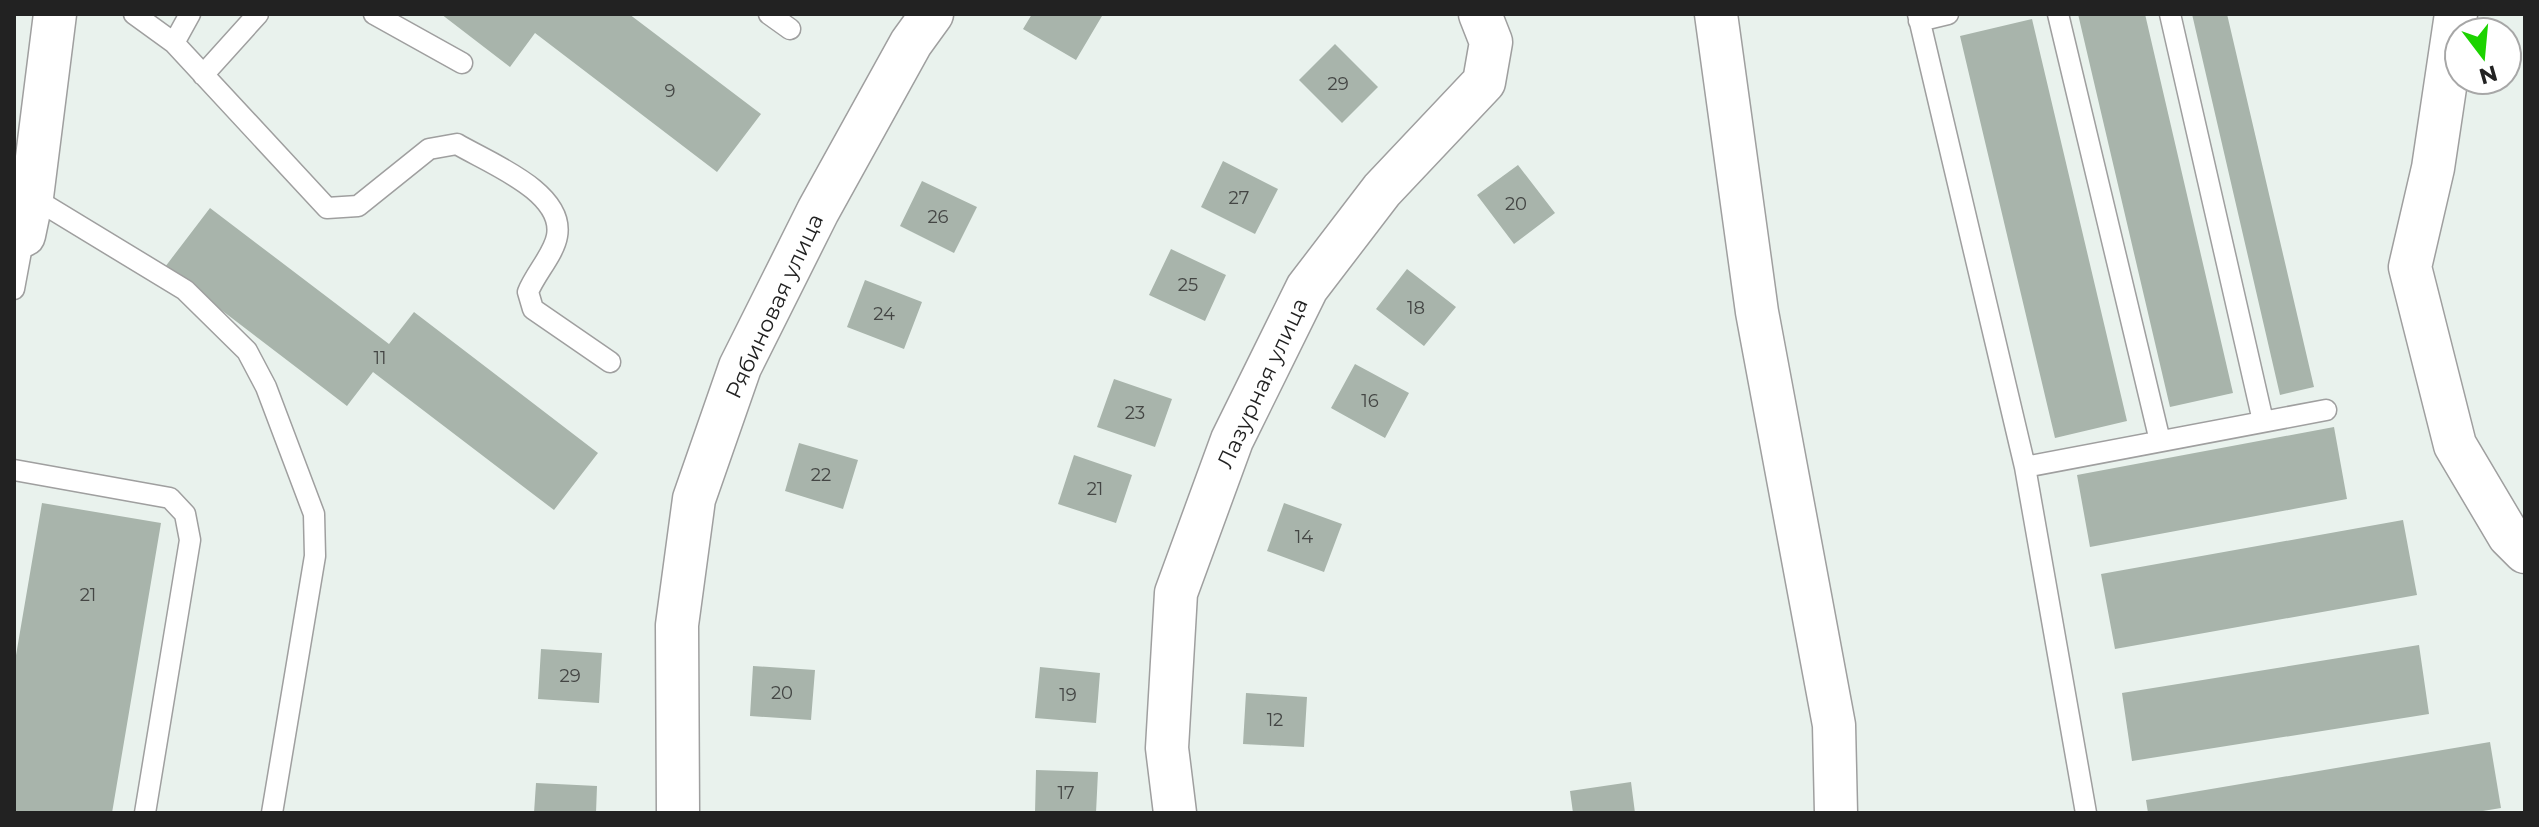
<svg xmlns="http://www.w3.org/2000/svg" width="2539" height="827" font-family="Montserrat,sans-serif">
<style>
.building{fill:#a8b4ab}
.lines{fill:none;stroke-linecap:round;stroke-linejoin:round}
.lane-casing{stroke:#9f9f9f;stroke-width:23}
.street-casing{stroke:#9f9f9f;stroke-width:45}
.lane{stroke:#fff;stroke-width:20}
.street{stroke:#fff;stroke-width:42}
.labels{text-anchor:middle;stroke-width:6;stroke-linejoin:round;paint-order:stroke}
.number-label{font-size:18px;fill:#444644}
.street-label{font-size:22px;fill:#222;stroke:#fff}
</style>
<rect width="100%" height="100%" fill="#e9f2ed"/>
<path class="building" d="M441,14H629L761,114L717,172L535,33L510,67Z
M1032,14H1098L1102,16L1076,60L1023,29Z
M2078,14H2145L2233,393L2170,407Z
M2192,14H2227L2314,387L2280,395Z
M2032,19L2127,421L2055,438L1960,36Z
M1335,44L1378,87L1342,123L1299,80Z
M1223,161L1278,189L1255,234L1201,207Z
M1518,165L1555,213L1514,244L1477,195Z
M922,181L977,207L954,253L900,226Z
M210,208L389,344L414,312L598,453L554,510L373,372L347,406L165,267Z
M1171,249L1226,275L1205,321L1149,295Z
M1407,269L1456,307L1424,346L1376,309Z
M865,280L922,302L904,349L847,327Z
M1355,364L1409,393L1385,438L1331,408Z
M1114,379L1172,399L1155,447L1097,427Z
M2334,427L2347,499L2090,547L2077,475Z
M799,443L858,460L843,509L785,491Z
M1074,455L1132,475L1116,523L1058,504Z
M42,503L161,523L112,813H14V667Z
M1284,503L1342,524L1324,572L1267,551Z
M2403,520L2417,595L2115,649L2101,574Z
M2419,645L2429,714L2132,761L2122,693Z
M541,649L602,653L599,703L538,699Z
M753,666L815,670L811,720L750,716Z
M1040,667L1100,673L1096,723L1035,718Z
M1246,693L1307,697L1304,747L1243,744Z
M2490,742L2501,808L2471,813H2148L2146,800Z
M1036,770L1098,772L1096,813H1035Z
M1631,782L1635,813H1573L1570,791Z
M536,783L597,786L596,813H534Z"/>
<g class="lines">
<g class="lane-casing">
<path id="lane" d="M134,14L174,43L327,208L358,206L429,149L457,144C489,163 565,192 557,236C554,254 535,274 528,292L533,309L610,362
M374,14L462,63
M769,14L790,29
M1918,14L2025,467L2086,813
M2058,14L2160,441
M2170,14L2263,421
M1919,21L1948,14
M174,43L190,14
M203,75L258,14
M32,197L185,290L247,351L266,387L314,514L315,556L272,813
M14,289L24,235
M2025,467L2326,410
M14,470L170,498L185,514L190,540L145,813"/>
</g>
<g class="street-casing">
<path id="street" d="M1716,14L1757,312L1834,725L1836,813
M2456,14L2433,168L2410,267L2455,445L2509,536L2525,552
M14,239L24,235L32,197L55,14
M678,813L677,625L694,499L740,367L818,211L911,43L932,14
M1175,813L1167,748L1176,593L1232,440L1307,288L1382,190L1484,82L1491,42L1480,14"/>
</g>
<use href="#lane" class="lane"/>
<use href="#street" class="street"/>
</g>
<g class="labels">
<g class="number-label">
<text x="1338" y="90">29</text>
<text x="670" y="97">9</text>
<text x="1239" y="204">27</text>
<text x="1516" y="210">20</text>
<text x="938" y="223">26</text>
<text x="1188" y="291">25</text>
<text x="1416" y="314">18</text>
<text x="884" y="320">24</text>
<text x="380" y="364">11</text>
<text x="1370" y="407">16</text>
<text x="1135" y="419">23</text>
<text x="821" y="481">22</text>
<text x="1095" y="495">21</text>
<text x="1304" y="543">14</text>
<text x="88" y="601">21</text>
<text x="570" y="682">29</text>
<text x="782" y="699">20</text>
<text x="1068" y="701">19</text>
<text x="1275" y="726">12</text>
<text x="1066" y="799">17</text>
</g>
<g class="street-label">
<text transform="translate(774 306) rotate(-65)" y="8">Рябиновая улица</text>
<text transform="translate(1262 383) rotate(-65)" y="8">Лазурная улица</text>
</g>
</g>
<rect width="2539" height="827" fill="none" stroke="#222222" stroke-width="32"/>
<g transform="translate(2483 56) rotate(164)"><circle r="38" fill="#ffffff" stroke="#a7a7a7" stroke-width="2"/>
<path d="M0-6L14 30L0 20L-14 30Z" fill="#1cd300"/>
<text y="-12" font-size="22" font-weight="bold" text-anchor="middle" fill="#222222">N</text>
</g>
</svg>
